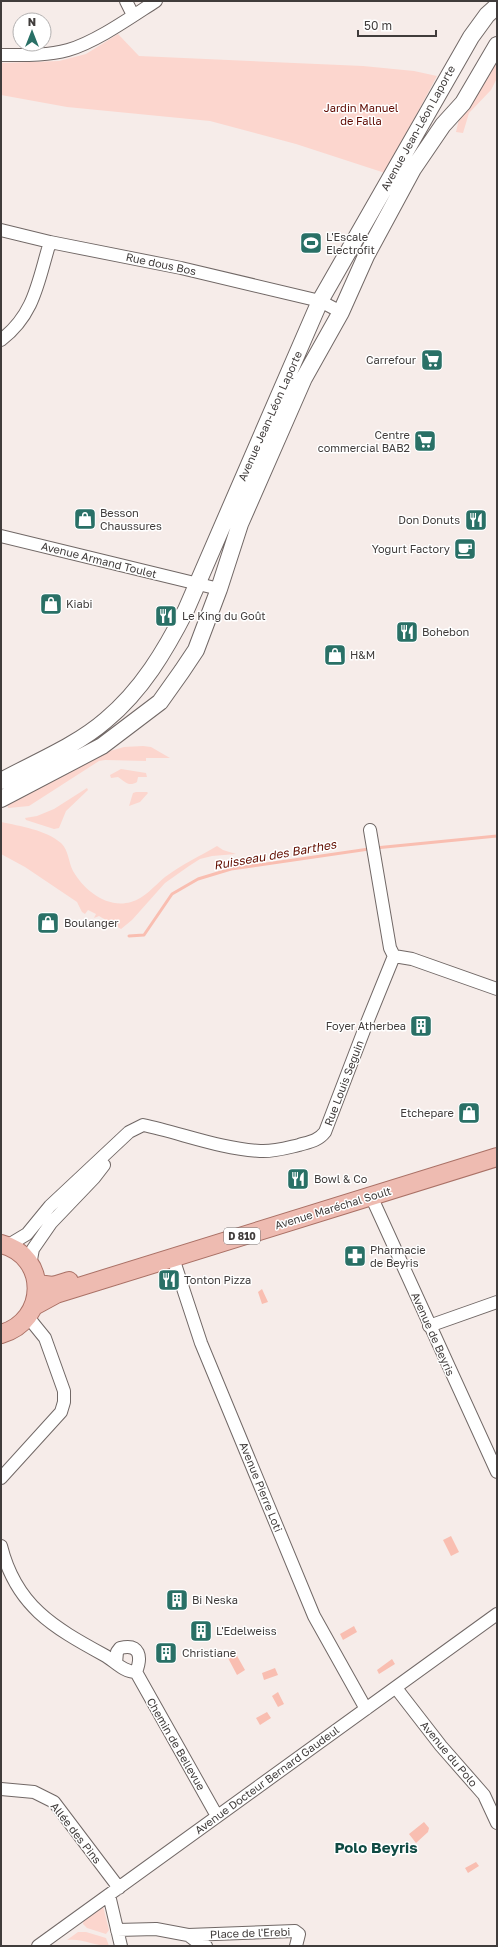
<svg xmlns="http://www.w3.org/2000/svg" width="498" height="1947" font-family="'Golos Text',sans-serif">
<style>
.green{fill:#fcd6ce}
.water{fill:#f9beb1}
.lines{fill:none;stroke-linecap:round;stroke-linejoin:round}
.stream{stroke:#f9beb1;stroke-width:3}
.street-casing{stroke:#716866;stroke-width:14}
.secondary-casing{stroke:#716866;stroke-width:18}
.primary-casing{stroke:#aa7166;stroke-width:20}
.street{stroke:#fff;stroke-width:12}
.secondary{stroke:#fff;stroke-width:16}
.primary{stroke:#eebbb1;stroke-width:18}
.labels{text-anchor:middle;stroke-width:3;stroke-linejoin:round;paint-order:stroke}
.shield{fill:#fff;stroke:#797676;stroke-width:1}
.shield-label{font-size:10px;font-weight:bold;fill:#403c3b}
.park-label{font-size:11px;fill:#5f0900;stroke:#fff}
.street-label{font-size:11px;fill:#403c3b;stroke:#fff}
.poi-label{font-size:11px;fill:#403c3b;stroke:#fff;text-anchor:start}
.water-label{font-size:12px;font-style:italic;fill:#620e01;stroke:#fff}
.district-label{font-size:15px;font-weight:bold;fill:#0f4a43;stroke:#fff}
</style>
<rect width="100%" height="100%" fill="#f6ece9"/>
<path class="green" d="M118,34L139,56L363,66L414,71L437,76L385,173L296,144L210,121L67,107L1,95V63L59,61L86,54Z
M497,57V78L491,90L469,113L463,133L456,132L459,119L471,103Z
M143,746L151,747L170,758H146V761L105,760L99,761L29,806L8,808L7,803L103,753L124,747Z
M121,769L146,773L147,777H138L137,782C129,787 125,782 118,777L111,778L110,775Z
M87,788L88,790L66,811L59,828L54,829L26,820L25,818L37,816L54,809Z
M136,792H147L148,793L140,802L129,806L133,793Z
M1,822C20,826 46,830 61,843C69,851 68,861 73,871C84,890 107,909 131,902C145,898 154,886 165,877C181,865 200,856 217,846L223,850L236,854L212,856L200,859L189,866L165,883L132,920L121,929L99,916L94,918L96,914L88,910L85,914L82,912L77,902L25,867L1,854Z
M103,1906L109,1930L106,1934L87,1928L83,1924L84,1919Z
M78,1932H86L106,1938L109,1946C94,1946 83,1938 67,1940Z"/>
<path class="water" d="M262,1289L268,1302L262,1304L258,1292Z
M451,1536L459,1552L451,1556L443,1540Z
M354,1626L357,1632L343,1640L340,1634Z
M236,1654L245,1670L237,1675L228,1658Z
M392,1659L395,1664L379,1674L377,1670Z
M275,1668L278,1675L264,1680L262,1673Z
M278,1692L284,1704L278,1707L272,1696Z
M267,1712L271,1718L260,1725L256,1718Z
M424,1822L429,1828L428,1832L416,1843L409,1834Z
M476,1862L479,1866L468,1873L465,1868Z"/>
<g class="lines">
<path class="stream" d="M375,848L497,836
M129,936L144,935L172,894L198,879L231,869L369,849"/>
<g class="street-casing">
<path id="street" d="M126,1L133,15
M1,55C23,55 46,56 68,50C96,42 131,17 156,1
M1,230L50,242L181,268L320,301L341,312
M1,340C35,314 38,281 50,242
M1,536L219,589
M394,956L412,959L497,989
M371,1196L497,1472
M7,1246L27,1234L50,1206L129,1132L143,1125C181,1133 221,1149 260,1151C273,1152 286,1148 299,1145C309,1142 318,1141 325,1132L366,1025L394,956L390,948L370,830
M173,1258L201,1343L314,1616L366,1709
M30,1265L33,1249L51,1223L94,1178L104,1165
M429,1326L497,1302
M1,1478L61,1412L64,1402V1391L45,1338L28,1317
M1,1546C16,1606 53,1627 104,1655C115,1661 123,1672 136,1672
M116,1663L117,1652L120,1648C140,1643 142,1657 136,1672L217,1816
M396,1688L441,1746L484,1795L497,1823
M1,1789L34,1792L54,1802L119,1888
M109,1895L121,1946
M117,1930L156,1929L188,1935L295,1931L299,1934L296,1946
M188,1935L200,1944L206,1946
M38,1946L497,1614"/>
</g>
<g class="secondary-casing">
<path id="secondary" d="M1,781C36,762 76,746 106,720C142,690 165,651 186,610L320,301L471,37L487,15L497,6
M1,799L102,746L160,702L182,671L196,650L219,589L240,524L304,378L341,312L366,256L413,169L443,125L463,103L497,45"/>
</g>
<g class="primary-casing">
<path id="primary" d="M1,1244C49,1256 48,1321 1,1334
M37,1284L53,1286L69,1281
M34,1306L56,1294L497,1157"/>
</g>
<use href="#street" class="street"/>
<use href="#secondary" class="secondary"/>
<use href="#primary" class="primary"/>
</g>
<defs>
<g id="stadium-square" transform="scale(1.15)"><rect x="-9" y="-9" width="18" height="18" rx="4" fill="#297066" stroke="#fff"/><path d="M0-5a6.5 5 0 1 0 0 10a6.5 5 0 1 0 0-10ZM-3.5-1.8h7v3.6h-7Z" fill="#fff"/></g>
<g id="supermarket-square" transform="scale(1.15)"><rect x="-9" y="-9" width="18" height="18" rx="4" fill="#297066" stroke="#fff"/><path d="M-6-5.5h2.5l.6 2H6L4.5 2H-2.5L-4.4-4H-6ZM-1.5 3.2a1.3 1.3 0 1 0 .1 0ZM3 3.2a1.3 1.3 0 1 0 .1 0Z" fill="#fff"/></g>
<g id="shop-square" transform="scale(1.15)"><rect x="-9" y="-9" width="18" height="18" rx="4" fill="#297066" stroke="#fff"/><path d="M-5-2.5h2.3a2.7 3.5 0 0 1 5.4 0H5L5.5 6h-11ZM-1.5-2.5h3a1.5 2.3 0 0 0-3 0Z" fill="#fff"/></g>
<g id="restaurant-square" transform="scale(1.15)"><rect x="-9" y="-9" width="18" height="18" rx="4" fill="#297066" stroke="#fff"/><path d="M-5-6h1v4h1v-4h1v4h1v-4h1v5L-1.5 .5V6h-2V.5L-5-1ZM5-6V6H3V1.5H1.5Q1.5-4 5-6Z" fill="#fff"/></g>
<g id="cafe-square" transform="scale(1.15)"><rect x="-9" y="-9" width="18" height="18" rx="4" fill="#297066" stroke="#fff"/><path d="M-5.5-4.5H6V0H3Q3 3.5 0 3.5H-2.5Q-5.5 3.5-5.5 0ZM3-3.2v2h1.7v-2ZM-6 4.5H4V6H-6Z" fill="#fff"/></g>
<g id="building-square" transform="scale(1.15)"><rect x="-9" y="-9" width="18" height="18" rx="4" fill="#297066" stroke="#fff"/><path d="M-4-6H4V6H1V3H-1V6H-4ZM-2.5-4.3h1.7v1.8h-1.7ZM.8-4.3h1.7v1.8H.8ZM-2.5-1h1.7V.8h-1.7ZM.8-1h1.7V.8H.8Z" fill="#fff"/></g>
<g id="pharmacy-square" transform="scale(1.15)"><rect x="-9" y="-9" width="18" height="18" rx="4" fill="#297066" stroke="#fff"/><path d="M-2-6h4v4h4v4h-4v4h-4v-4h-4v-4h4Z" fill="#fff"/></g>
</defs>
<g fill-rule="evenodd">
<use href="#stadium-square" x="311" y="243"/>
<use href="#supermarket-square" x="432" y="360"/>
<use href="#supermarket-square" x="425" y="441"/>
<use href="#shop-square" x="85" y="519"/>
<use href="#restaurant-square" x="476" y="520"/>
<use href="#cafe-square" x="465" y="549"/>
<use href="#shop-square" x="51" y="604"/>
<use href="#restaurant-square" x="166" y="616"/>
<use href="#restaurant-square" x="407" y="632"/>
<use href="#shop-square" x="335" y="655"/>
<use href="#shop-square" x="48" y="923"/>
<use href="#building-square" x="421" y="1026"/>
<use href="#shop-square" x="469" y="1113"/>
<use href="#restaurant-square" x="298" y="1179"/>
<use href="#pharmacy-square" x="355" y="1256"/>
<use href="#restaurant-square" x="169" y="1280"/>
<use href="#building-square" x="177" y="1600"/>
<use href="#building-square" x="201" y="1631"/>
<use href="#building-square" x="166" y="1653"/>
</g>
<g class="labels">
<rect class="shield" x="224" y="1228" width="36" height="16" rx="3"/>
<g class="shield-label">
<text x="242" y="1240">D 810</text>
</g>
<g class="park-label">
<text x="361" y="112">Jardin Manuel<tspan x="361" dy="13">de Falla</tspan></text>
</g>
<g class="street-label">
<text transform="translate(418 128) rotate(-61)" y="4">Avenue Jean-Léon Laporte</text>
<text transform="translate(161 264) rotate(12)" y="4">Rue dous Bos</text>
<text transform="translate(270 416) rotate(-66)" y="4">Avenue Jean-Léon Laporte</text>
<text transform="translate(99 560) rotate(14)" y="4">Avenue Armand Toulet</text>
<text transform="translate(344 1083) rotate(-69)" y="4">Rue Louis Seguin</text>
<text transform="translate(333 1208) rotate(-17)" y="4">Avenue Maréchal Soult</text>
<text transform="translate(433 1334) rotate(66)" y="4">Avenue de Beyris</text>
<text transform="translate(261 1487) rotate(68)" y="4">Avenue Pierre Loti</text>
<text transform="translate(176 1744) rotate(60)" y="4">Chemin de Bellevue</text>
<text transform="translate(449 1754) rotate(50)" y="4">Avenue du Polo</text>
<text transform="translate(267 1780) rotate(-36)" y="4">Avenue Docteur Bernard Gaudeul</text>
<text transform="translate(76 1833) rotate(52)" y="4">Allée des Pins</text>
<text transform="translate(250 1933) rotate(-2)" y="4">Place de l'Erebi</text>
</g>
<g class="poi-label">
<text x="326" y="241">L'Escale<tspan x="326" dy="13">Electrofit</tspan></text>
<text x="416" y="364" text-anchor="end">Carrefour</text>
<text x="410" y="439" text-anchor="end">Centre<tspan x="410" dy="13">commercial BAB2</tspan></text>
<text x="100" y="517">Besson<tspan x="100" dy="13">Chaussures</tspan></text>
<text x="460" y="524" text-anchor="end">Don Donuts</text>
<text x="450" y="553" text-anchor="end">Yogurt Factory</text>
<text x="66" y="608">Kiabi</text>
<text x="182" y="620">Le King du Goût</text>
<text x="422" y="636">Bohebon</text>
<text x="350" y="659">H&amp;M</text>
<text x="64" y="927">Boulanger</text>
<text x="406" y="1030" text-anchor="end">Foyer Atherbea</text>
<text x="454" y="1117" text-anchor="end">Etchepare</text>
<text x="314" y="1183">Bowl &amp; Co</text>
<text x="370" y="1254">Pharmacie<tspan x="370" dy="13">de Beyris</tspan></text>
<text x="184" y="1284">Tonton Pizza</text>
<text x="192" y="1604">Bi Neska</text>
<text x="216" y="1635">L'Edelweiss</text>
<text x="182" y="1657">Christiane</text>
</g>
<g class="water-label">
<text transform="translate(275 855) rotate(-10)" y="4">Ruisseau des Barthes</text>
</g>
<g class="district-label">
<text x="376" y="1853">Polo Beyris</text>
</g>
</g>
<rect width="498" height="1947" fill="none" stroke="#403c3b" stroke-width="4"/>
<g transform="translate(32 32)"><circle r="19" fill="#ffffff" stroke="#b3b1b1"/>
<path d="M0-3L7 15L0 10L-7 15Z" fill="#297066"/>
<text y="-6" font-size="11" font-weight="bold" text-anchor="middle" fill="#403c3b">N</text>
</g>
<path d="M358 30v6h78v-6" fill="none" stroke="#403c3b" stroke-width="2"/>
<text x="364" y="30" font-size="12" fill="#403c3b" stroke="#ffffff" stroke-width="3" paint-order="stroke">50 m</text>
</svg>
